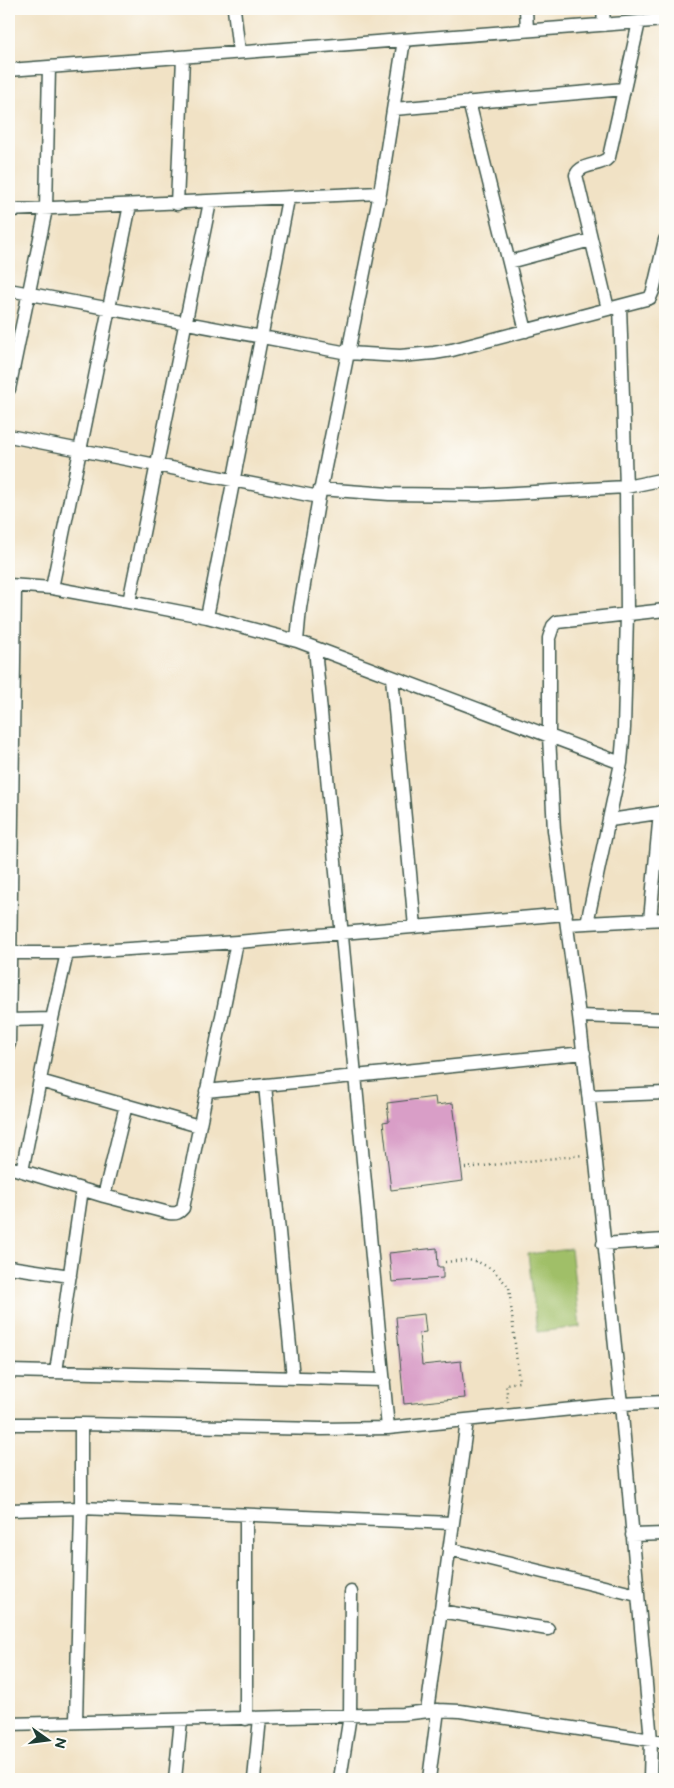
<svg xmlns="http://www.w3.org/2000/svg" width="674" height="1788" font-family="'Balsamiq Sans',sans-serif">
<style>
.green{fill:#a0bf67;stroke:#607e4e}
.building{fill:#d99ec7}
.lines{fill:none;stroke-linecap:round;stroke-linejoin:round}
.street-casing{stroke:#3e564a;stroke-width:15}
.path{stroke:#3e564a;stroke-width:2.5;stroke-dasharray:1 4;stroke-linecap:butt}
.street{stroke:#fff;stroke-width:12}
</style>
<rect width="100%" height="100%" fill="#fdfcf7"/>
<filter id="ink" filterUnits="userSpaceOnUse"><feTurbulence type="fractalNoise" baseFrequency=".02" numOctaves="2"/><feDisplacementMap in="SourceGraphic" scale="10" xChannelSelector="R" yChannelSelector="G"/><feConvolveMatrix kernelMatrix="1 2 1 2 8 2 1 2 1" color-interpolation-filters="sRGB"/></filter>
<filter id="wash" filterUnits="userSpaceOnUse"><feTurbulence type="fractalNoise" baseFrequency=".0096" numOctaves="4" result="noise"/><feDisplacementMap in="SourceGraphic" scale="20" xChannelSelector="R" yChannelSelector="G"/><feGaussianBlur stdDeviation="1.12" result="paint"/><feColorMatrix in="noise" values="0 0 0 0 0 0 0 0 0 0 0 0 0 0 0 0 0 1.4 0 .05"/><feComposite in="paint" operator="in"/></filter>
<g filter="url(#wash)">
<rect width="100%" height="100%" fill="#f1e2c5"/>
<path class="green" d="M571,1249L580,1327L537,1332L528,1254Z"/>
<g id="blocks">
<path class="building" d="M435,1097L436,1105L453,1103L463,1181L391,1190L383,1122L389,1121L387,1103Z
M437,1248L438,1267H443V1278L392,1282L389,1253Z
M424,1314L426,1332L419,1333L422,1365L461,1361L465,1398L404,1404L396,1317Z"/>
</g>
</g>
<g filter="url(#ink)">
<use href="#blocks" fill-opacity="0" stroke="#3e564a" stroke-width="1"/>
<g class="lines">
<g class="street-casing">
<path id="street" d="M234,9L239,52
M526,9L527,30
M603,9L604,25
M9,70L665,20
M469,102L526,331
M394,109L624,89
M177,204L183,57
M9,210L380,193
M509,262L591,240
M9,290L348,353L400,356L434,353L452,350L650,298L653,291L665,240
M608,309L576,175C582,162 601,167 609,157L639,22
M9,389L46,209L49,67
M9,436L319,497
M320,489L389,494L479,495L626,487L665,479
M9,585L52,588L129,602L207,617L297,641L621,763
M52,588L130,205
M129,602L210,202
M207,617L288,199
M297,641L300,608L319,497L380,193L404,40
M315,648L388,1428
M392,677L415,927
M610,820L665,812
M650,920L660,812
M587,923L621,763L624,728L627,615L626,487L620,306
M567,924L665,919
M10,953H67L237,942L566,914
M579,1016L665,1019
M9,1020L52,1019
M9,1044L15,586
M40,1081L199,1126
M265,1085L293,1378
M206,1091L584,1053
M589,1096L665,1093
M9,1167L104,1196L169,1213C176,1214 179,1213 183,1208L237,942
M22,1171L52,1019L67,953
M104,1196L126,1105
M603,1244L665,1240
M9,1267L70,1276
M9,1371L384,1380
M56,1372L82,1189
M9,1424H81L322,1429L388,1428L621,1404L665,1402
M9,1510L81,1508L452,1523
M632,1535L665,1534
M449,1549L637,1595
M440,1611L548,1629
M427,1711L467,1421
M246,1719V1515
M76,1722L81,1508V1424
M9,1724L403,1714L438,1710L460,1711L665,1742
M175,1779L181,1720
M254,1779L260,1718
M340,1779L350,1715L351,1592
M429,1779L438,1710
M650,1779L651,1740L621,1404L595,1153L579,1016L554,830L549,736V638L553,626L557,622L665,610"/>
</g>
<path class="path" d="M465,1168L583,1155
M445,1262L465,1260L476,1261L492,1269L509,1287L519,1382L506,1384L508,1402"/>
<use href="#street" class="street"/>
</g>
</g>
<rect width="674" height="1788" fill="none" stroke="#fdfcf7" stroke-width="30"/>
<g transform="translate(48 1740) rotate(104)" stroke="#fdfcf7" stroke-width="4" paint-order="stroke">
<path d="M0-4L9 19L0 12L-9 19Z" fill="#1f3d34"/>
<text y="-8" font-size="14" font-weight="bold" text-anchor="middle" fill="#1f3d34">N</text>
</g>
</svg>
